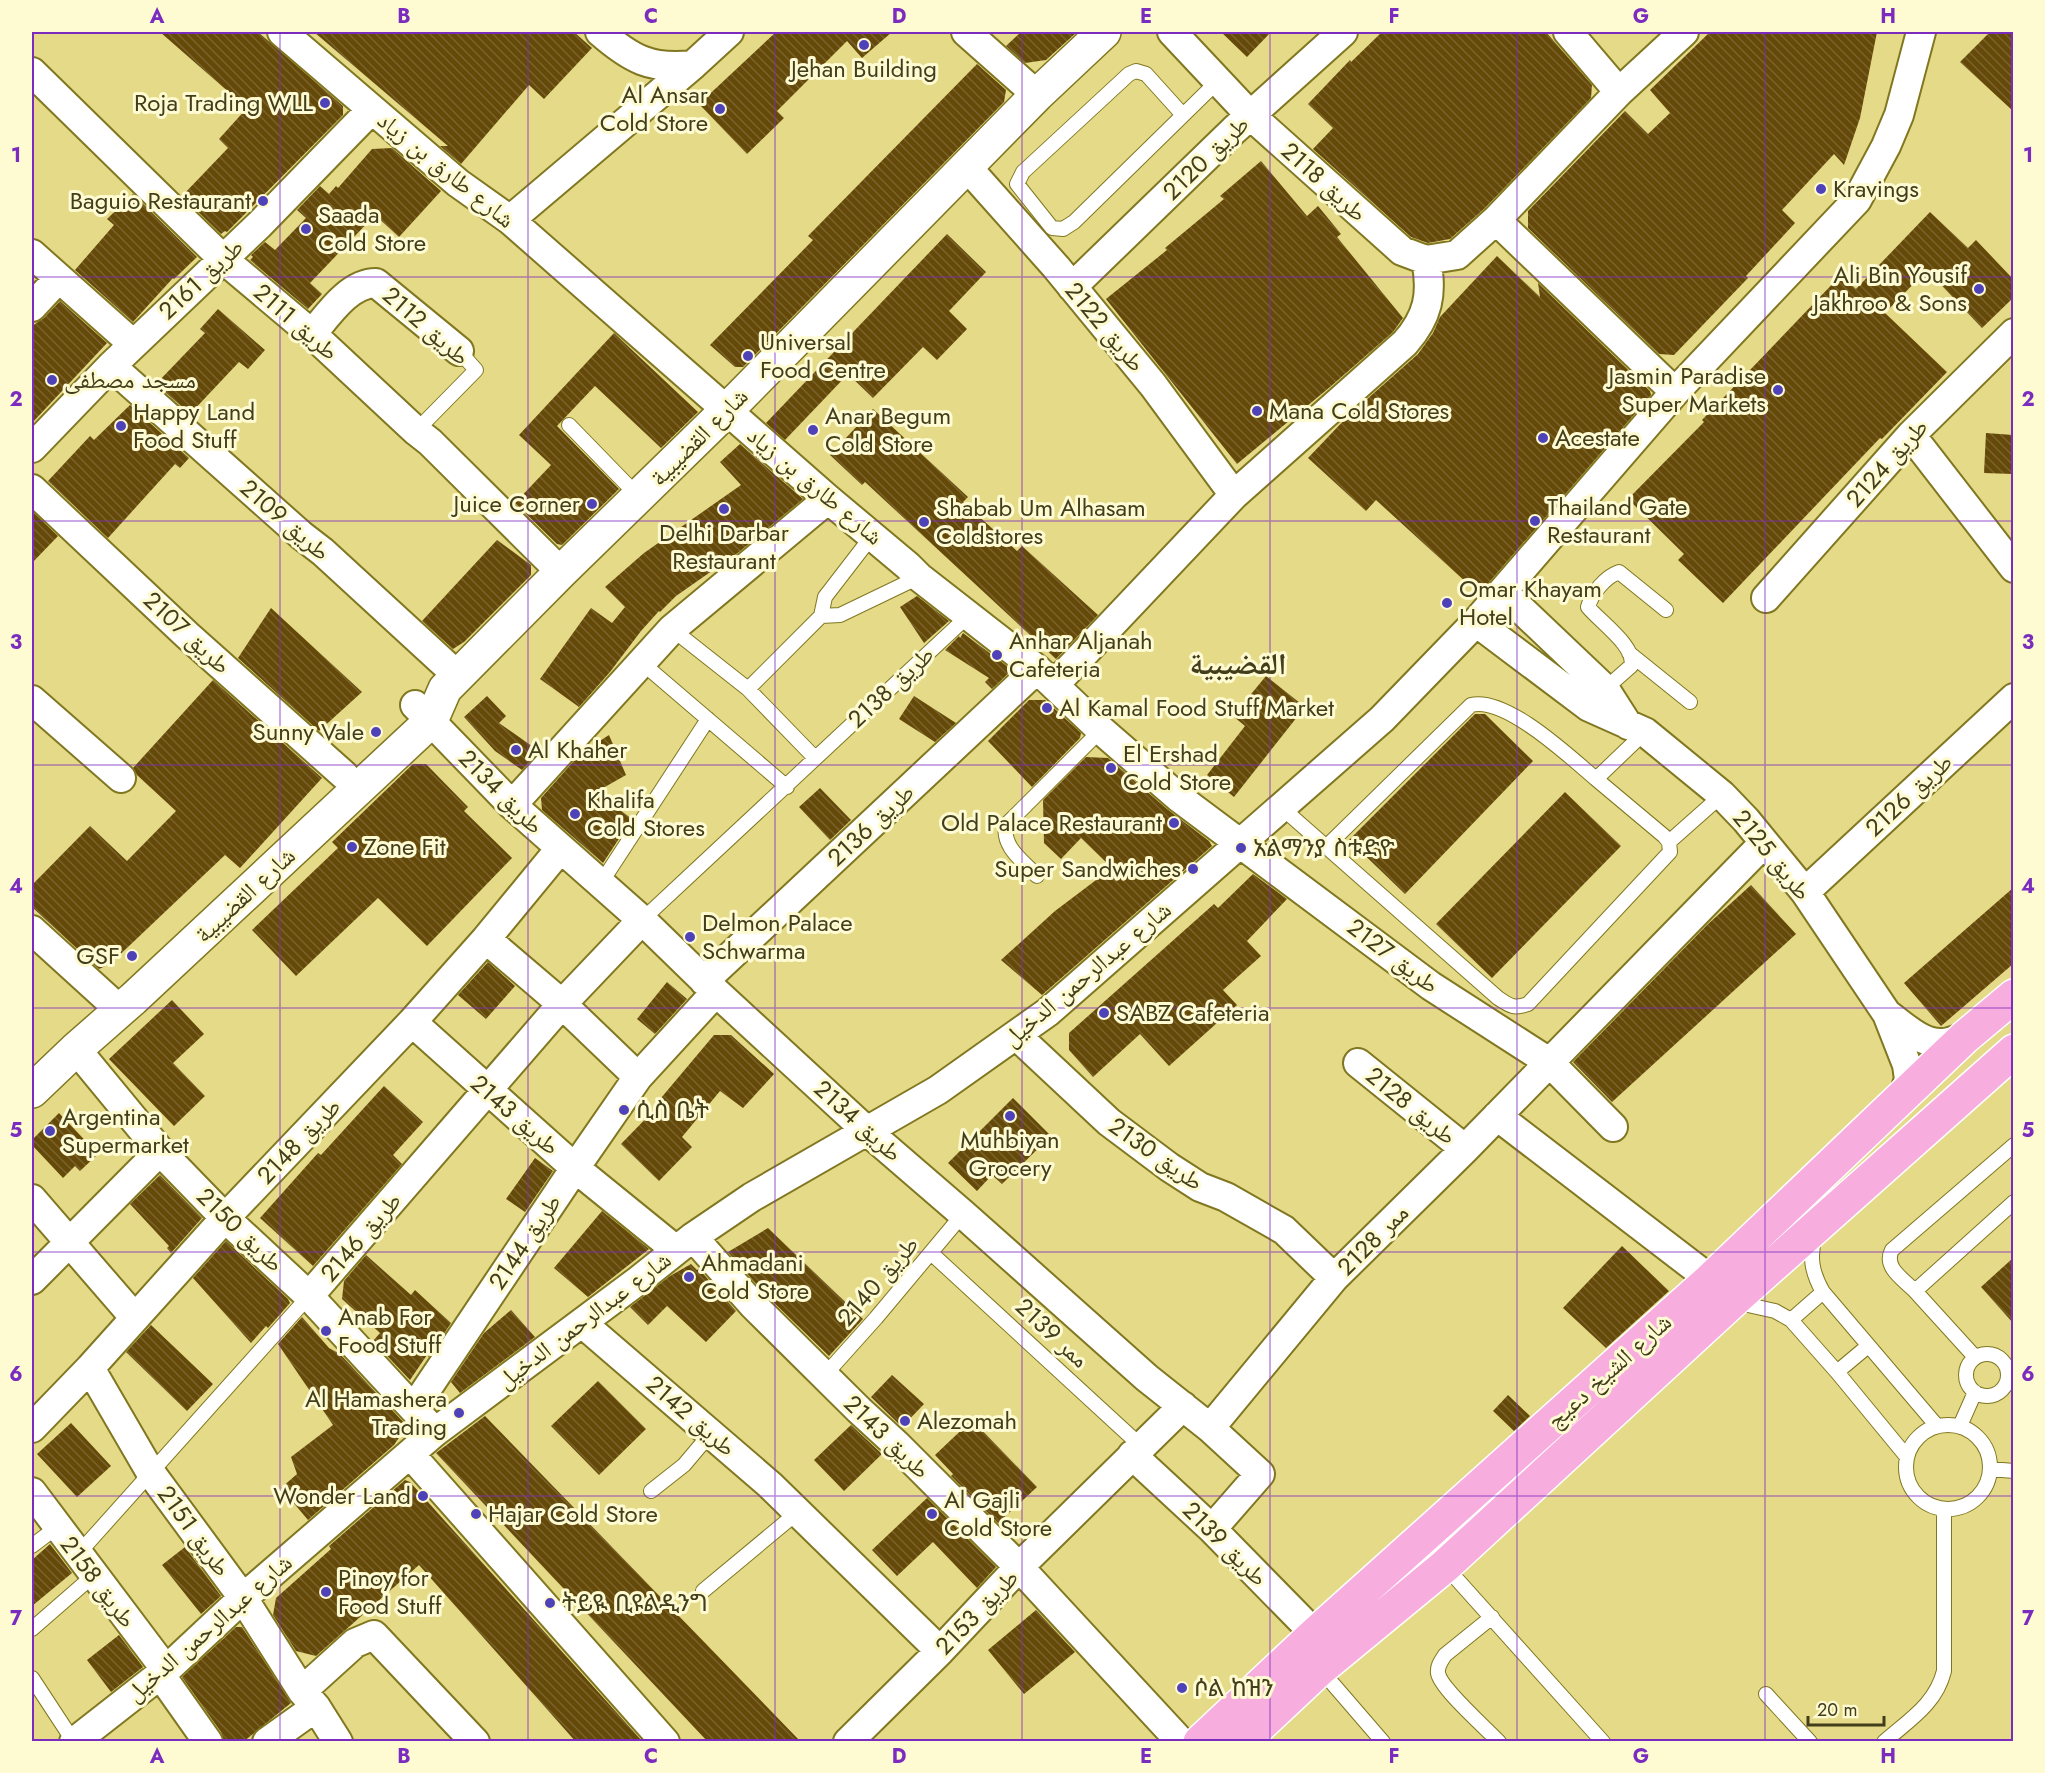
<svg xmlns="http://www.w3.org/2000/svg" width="2045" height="1773" font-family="Jost,'Noto Naskh Arabic','Noto Sans Ethiopic',sans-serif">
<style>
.building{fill:url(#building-back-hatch)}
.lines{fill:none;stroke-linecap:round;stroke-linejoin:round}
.service-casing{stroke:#817721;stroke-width:16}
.minor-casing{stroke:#817721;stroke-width:32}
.tertiary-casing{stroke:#817721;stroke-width:36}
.primary-casing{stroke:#fff;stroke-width:36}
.service{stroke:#fff;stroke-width:14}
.minor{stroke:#fff;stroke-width:28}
.tertiary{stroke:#fff;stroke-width:33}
.primary{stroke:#f8addf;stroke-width:33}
.grid{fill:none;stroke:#7b2cbf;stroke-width:1.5;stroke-opacity:0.55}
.poi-dot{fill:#4f42b9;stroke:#fefad2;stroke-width:2}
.labels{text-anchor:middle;stroke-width:6;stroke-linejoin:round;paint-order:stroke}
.poi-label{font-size:24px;fill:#423d1b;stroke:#fefad2;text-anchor:start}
.street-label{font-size:24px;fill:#423d1b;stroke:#fefad2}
.district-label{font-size:30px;font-weight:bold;fill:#423d1b;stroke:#fefad2}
.neatline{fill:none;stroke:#7b2cbf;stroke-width:2}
.grid-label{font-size:20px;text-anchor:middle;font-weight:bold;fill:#7b2cbf}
</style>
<defs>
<pattern id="building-back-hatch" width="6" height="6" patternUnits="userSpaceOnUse" patternTransform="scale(1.5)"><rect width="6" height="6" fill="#654909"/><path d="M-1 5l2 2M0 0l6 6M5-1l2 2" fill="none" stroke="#78622d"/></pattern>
</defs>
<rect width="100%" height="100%" fill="#e4da87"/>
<path class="building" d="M160,32H258L343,106V115L227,232L225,231L221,234L182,196L228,148L219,139L247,108Z
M314,32H574L592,48L544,99L529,85L461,164L440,146H448Z
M776,32H892L862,58L847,41L777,111L784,118L747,154L699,104Z
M1021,32H1077L1046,60L1025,63L1006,46Z
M1221,32H1271L1247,57Z
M1382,32H1546L1592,85L1591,98L1485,208L1450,239L1428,243L1411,237L1313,149L1333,128L1308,104L1350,60L1351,62Z
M1710,32H1877L1860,118L1844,165L1834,154L1782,210L1795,223L1746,276L1748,278L1674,355L1659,354L1528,228V211L1625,111L1648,134L1670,113L1650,90Z
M1990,32H2013V111L1960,62Z
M977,64L1006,90L1004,102L743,367H735L710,345L813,240L808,236Z
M392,148L441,191L399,237L375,215L310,283L322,294L308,309L250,260L253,257L251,255L265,242L275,250L306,218L297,210L320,186L329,194L336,186L338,188L372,149Z
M1261,161L1307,216L1318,206L1341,234L1337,237L1403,318L1393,332L1330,387L1237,464L1106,299L1167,250L1165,248L1224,199L1220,196Z
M133,194L197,257L174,279L173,278L133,322L75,270L114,225L107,219Z
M1930,212L1968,248L1976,240L2013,279V298L1982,328L1927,270L1885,313L1947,372L1882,439L1880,438L1723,603L1678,560L1684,554L1628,499L1704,422L1702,420L1841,275L1856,289Z
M947,234L986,272L949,311L967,329L937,360L923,347L873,398L848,374L785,440L766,423Z
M1497,256L1540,297L1538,283L1650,391L1651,395L1479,594L1376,500L1366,511L1308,458L1348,416L1418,354L1433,333L1440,317Z
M60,301L107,343L32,423V326L44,318Z
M218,309L265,350L248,369L239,362L190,414L156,384L205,333L200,329Z
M614,333L698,412L661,448L595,386L557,426L619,489L562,545L557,544L515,503L551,465L519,435Z
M130,405L189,458L180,468L175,464L108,538L48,481L90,436L94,440Z
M873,409L968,497L963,502L1017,551L1022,546L1098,615L1056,659L865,482L862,485L830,455Z
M1986,433L2013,435V474L1984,473Z
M740,444L803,499L739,552L676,596L660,612L659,611L641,631L610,672L579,707L540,679L591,608L612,623L625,607L605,587L644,553L741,485L720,462Z
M32,511L58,536L32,563Z
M497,540L531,565V575L464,642L453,649L422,621Z
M917,596L949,621L924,643L900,607Z
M271,608L362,692L319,731L238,658Z
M963,633L1012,670L992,689L985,682L989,678L945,650L959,636L960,638Z
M1266,676L1305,707L1234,797L1207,775L1245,726L1233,716Z
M213,680L322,778L240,868L225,855L110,964L99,969L32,907V885L90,826L127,861L176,811L137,775L133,768Z
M487,696L506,716L499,723L539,751L522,770L495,751L464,717Z
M914,696L956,723L935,742L899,719Z
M1029,700H1045L1081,733L1080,738L1032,787L988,741Z
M1475,714H1485L1533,761L1405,894L1349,840Z
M609,735L626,775L596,792L632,819L603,863L542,810L541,798L581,753Z
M1086,757L1108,758L1167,809L1209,841L1212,846L1042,995L1001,960L1055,911L1112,868L1081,838L1061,859L1044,843L1043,800Z
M413,764H426L468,807L464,811L512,858L427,946L378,898L296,976L252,930L338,848L332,842Z
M820,788L851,820L830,840L799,807Z
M1565,792L1621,846L1492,978L1436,924Z
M1253,874L1287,899L1247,941L1261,956L1223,990L1237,1005L1169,1066L1140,1034L1093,1077L1069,1050V1033L1214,904L1218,908Z
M1751,885L1796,934L1612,1102L1573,1062L1707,925Z
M2013,888V964L1941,1026L1904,983Z
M488,962L515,986L486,1019L458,995Z
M667,982L687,999L655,1034L637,1019Z
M172,1000L204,1034L173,1063L205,1096L174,1126L109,1059Z
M714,1035H731L774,1074L743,1108L720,1091L682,1137L692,1147L659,1181L621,1144L664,1100L661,1098Z
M384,1086L423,1122L393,1155L402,1164L313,1266L260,1218L318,1153L321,1155Z
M1013,1098L1051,1136L1002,1184L992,1175L977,1191L948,1163Z
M59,1113L98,1154L80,1171L75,1166L63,1178L32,1145V1140Z
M535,1158L553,1171L525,1212L506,1199Z
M160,1175L202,1218L171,1253L167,1248L169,1246L130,1204Z
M602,1211L649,1249L588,1297L554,1268Z
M768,1228L863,1319L829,1356L765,1294L728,1252Z
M226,1241L288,1299L290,1303L268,1328L266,1326L251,1343L193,1278Z
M1622,1246L1669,1291L1606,1348L1563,1308Z
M366,1255L411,1295L415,1290L451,1323L429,1357L427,1355L410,1380L373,1341L380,1333L342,1299L344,1281Z
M2013,1258V1323L1981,1287Z
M691,1264L697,1270L699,1269L736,1311L706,1342L667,1306L648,1325L630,1307L670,1276Z
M511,1310L535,1337L460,1393L451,1382L484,1333Z
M302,1317L329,1348L340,1354L407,1426L394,1445L308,1520L281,1488L297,1474L291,1457L333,1425L278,1344Z
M151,1325L213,1384L187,1411L126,1352Z
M892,1375L924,1404L902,1427L871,1397Z
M598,1381L646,1429L599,1475L551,1426Z
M1508,1395L1530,1416L1514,1431L1493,1411Z
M485,1416L801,1742H708L436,1453Z
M972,1420L1037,1487L998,1523L951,1476L953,1474L935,1455Z
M71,1423L111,1466L77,1497L37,1454Z
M851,1425L882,1454L844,1491L814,1460Z
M405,1480L410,1482L643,1742H576L419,1565L316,1656L296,1651L273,1615L276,1598L331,1549L329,1546Z
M927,1498L996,1567L977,1588L933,1542L897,1576L872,1550Z
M50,1544L72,1573L32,1606V1560Z
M185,1547L221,1596L201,1614L162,1565Z
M1036,1610L1075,1652L1024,1694L988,1650Z
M236,1627H242L291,1703L243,1742H224L221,1732L182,1677Z
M119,1635L143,1667L111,1692L87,1660Z"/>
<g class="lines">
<g class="service-casing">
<path id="service" d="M1183,115L1146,74L1136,71L1129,74L1023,172L1017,184L1052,228L1063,229L1074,222L1218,81
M569,425L638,496
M416,431L476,370L459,351
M872,536L825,597L821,616L840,615L919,577
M672,629L748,689L815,758
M1629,653L1690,702
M641,662L787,787
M748,689L821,616
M1605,689L1631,666C1637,647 1599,621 1588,607C1592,593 1605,577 1619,572L1666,610
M1281,807L1498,998C1510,1006 1514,1009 1528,1004L1670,852L1669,842L1664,836L1596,779L1645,732
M1669,842L1722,795
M1326,847L1471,705C1506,696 1571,758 1596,779
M1037,876C1022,860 1002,847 1006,825L1101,730
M601,883L708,719
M642,920L968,616
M1815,1236C1809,1257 1812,1273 1823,1292L1937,1426
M931,1253L1142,1447
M1915,1291C1903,1279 1883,1267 1892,1250L2014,1145
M1737,1300L1748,1305L1775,1311L1791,1320L1837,1372L1907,1457
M1791,1320L1823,1292
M1966 1375a21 21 0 1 1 42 0a21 21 0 1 1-42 0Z
M1975,1357L1915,1291L2014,1202
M1837,1372L1868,1346
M824,1376L876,1318L963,1214
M1906 1467a42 42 0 1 1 84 0a42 42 0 1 1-84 0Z
M1960,1426L1975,1392
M1990,1469L2014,1471
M651,1491L684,1465L711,1433
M32,1546L57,1527
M78,1554L309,1296
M1445,1566L1603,1742
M703,1591L798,1512
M1492,1617L1445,1655C1441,1661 1437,1666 1438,1673C1440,1688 1487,1729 1499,1742
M32,1629L94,1575
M1320,1669L1383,1742
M32,1678L74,1742
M1766,1694L1810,1742
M1884,1742C1909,1720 1936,1704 1944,1671V1509"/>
</g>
<g class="minor-casing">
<path id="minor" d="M282,32L458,183L510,220L828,499L908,566L919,577L1037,669L1101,730L1178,797L1431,986L1549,1062L1613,1127
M600,32C631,59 651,70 693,65
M966,32L1037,95
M1172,32L1250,115L1402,251L1426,260L1457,255L1496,220L1619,92L1684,32
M1568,32L1619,92
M32,72L223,259L312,334L416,431L430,442L561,572
M967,167L1056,267L1153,385L1234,495
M510,220L693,65L729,32
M1496,220L1675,392
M32,254L133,344
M1072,287L1234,130L1343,32
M32,307L59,278
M312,334C328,315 349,283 376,283L459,351
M111,366L301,535L323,552L458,676
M1911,435L2014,568
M32,448L111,366L259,225L371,110
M32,489L187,635L344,775
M1503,592L1605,689L1628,725
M1766,598L1911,435L2014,333
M1476,622L1589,707L1645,732L1722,795L1746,820L1805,892L1887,1014L1907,1065L1909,1079L1903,1097
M1055,684L1234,495L1405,343C1428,317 1433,294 1426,260
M32,700L121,778
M415,705L512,805L642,920L716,992L868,1132L963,1214L1147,1378L1210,1428L1260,1474L1212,1529
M512,805L672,629L828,499
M1805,892L2014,698
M32,930L120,1010
M486,939L562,1004L638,1077
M704,981L1037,669
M1887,1014C1903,1025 1921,1044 1942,1043C1949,1043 1958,1039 1965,1037
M412,1022L575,1168L676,1250
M1017,1036L1109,1122L1169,1167L1200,1187L1226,1197L1284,1230L1334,1278
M76,1049L160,1151L225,1218L309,1296L435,1432
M1358,1063L1465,1149
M1497,1116L1728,1293
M32,1199L135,1318
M693,1237L753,1305L859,1410L896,1444L1019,1567L1181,1742
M32,1280L160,1151
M309,1296L562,1004L642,920
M582,1323L770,1485L940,1651
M90,1368L151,1473L243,1598L302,1691L316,1707L338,1742
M414,1408L575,1168L638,1077L716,992
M32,1428L90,1368L225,1218L412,1022L486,939L560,849
M1210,1428L1334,1278L1465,1149L1764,843
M410,1454L665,1742
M1132,1455L1212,1529L1315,1634
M32,1492L166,1670
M160,1674L208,1742
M302,1691L355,1643L374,1635L475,1742
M74,1742L166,1670L243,1598L435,1432L639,1280L693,1237L752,1197L938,1090L1048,1012L1382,719L1476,622L1675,392L1857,200L1886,146L1899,115L1921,32
M267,1742L316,1707
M848,1742L940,1651L1019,1567L1183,1406"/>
</g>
<g class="tertiary-casing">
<path id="tertiary" d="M32,1091L76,1049L133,999L431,721L445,689L561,572L726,411L1037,95L1104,32"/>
</g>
<g class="primary-casing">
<path id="primary" d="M1200,1742L1315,1634L1710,1280L1965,1037L2014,996
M1242,1742L1320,1669L1445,1566L1735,1299L2014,1051"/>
</g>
<use href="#service" class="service"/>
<use href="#minor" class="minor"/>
<use href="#tertiary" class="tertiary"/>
<use href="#primary" class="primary"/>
</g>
<path class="grid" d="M280,32V1742M528,32V1742M775,32V1742M1022,32V1742M1270,32V1742M1517,32V1742M1765,32V1742M32,277H2014M32,521H2014M32,765H2014M32,1008H2014M32,1252H2014M32,1496H2014"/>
<g class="poi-dot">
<circle cx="864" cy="45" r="6"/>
<circle cx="325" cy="103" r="6"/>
<circle cx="720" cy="109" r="6"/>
<circle cx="1821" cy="189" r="6"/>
<circle cx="263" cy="201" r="6"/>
<circle cx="306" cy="229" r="6"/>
<circle cx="1979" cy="289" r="6"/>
<circle cx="748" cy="356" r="6"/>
<circle cx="52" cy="380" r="6"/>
<circle cx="1778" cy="390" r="6"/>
<circle cx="1257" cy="411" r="6"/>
<circle cx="121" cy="426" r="6"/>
<circle cx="813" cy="430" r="6"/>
<circle cx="1543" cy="438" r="6"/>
<circle cx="592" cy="504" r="6"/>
<circle cx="724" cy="509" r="6"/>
<circle cx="1535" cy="521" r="6"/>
<circle cx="924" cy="522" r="6"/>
<circle cx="1447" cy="603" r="6"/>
<circle cx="997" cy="655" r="6"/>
<circle cx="1047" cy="708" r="6"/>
<circle cx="376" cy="732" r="6"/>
<circle cx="516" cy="750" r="6"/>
<circle cx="1111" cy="768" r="6"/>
<circle cx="575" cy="814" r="6"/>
<circle cx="1174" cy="823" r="6"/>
<circle cx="352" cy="847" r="6"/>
<circle cx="1241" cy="848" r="6"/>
<circle cx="1193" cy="869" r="6"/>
<circle cx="690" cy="937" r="6"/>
<circle cx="132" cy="956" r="6"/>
<circle cx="1104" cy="1013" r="6"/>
<circle cx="624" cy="1110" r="6"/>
<circle cx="1010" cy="1116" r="6"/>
<circle cx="50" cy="1131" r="6"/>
<circle cx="689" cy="1277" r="6"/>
<circle cx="326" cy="1331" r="6"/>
<circle cx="459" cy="1413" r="6"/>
<circle cx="905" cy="1421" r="6"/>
<circle cx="423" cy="1496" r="6"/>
<circle cx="476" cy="1514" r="6"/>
<circle cx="932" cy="1514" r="6"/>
<circle cx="326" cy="1592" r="6"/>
<circle cx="550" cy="1603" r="6"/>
<circle cx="1182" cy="1688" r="6"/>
</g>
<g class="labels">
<g class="poi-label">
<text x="864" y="77" text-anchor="middle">Jehan Building</text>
<text x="708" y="103" text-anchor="end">Al Ansar<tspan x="708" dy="28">Cold Store</tspan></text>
<text x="313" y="111" text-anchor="end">Roja Trading WLL</text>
<text x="1833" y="197">Kravings</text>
<text x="251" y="209" text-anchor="end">Baguio Restaurant</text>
<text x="318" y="223">Saada<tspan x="318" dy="28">Cold Store</tspan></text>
<text x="1967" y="283" text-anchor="end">Ali Bin Yousif<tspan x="1967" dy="28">Jakhroo &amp; Sons</tspan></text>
<text x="760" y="350">Universal<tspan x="760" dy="28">Food Centre</tspan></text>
<text x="1766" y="384" text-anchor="end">Jasmin Paradise<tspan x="1766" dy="28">Super Markets</tspan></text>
<text x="64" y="388">مسجد مصطفى</text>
<text x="1269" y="419">Mana Cold Stores</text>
<text x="133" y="420">Happy Land<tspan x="133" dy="28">Food Stuff</tspan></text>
<text x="825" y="424">Anar Begum<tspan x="825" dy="28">Cold Store</tspan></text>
<text x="1555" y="446">Acestate</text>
<text x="580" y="512" text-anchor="end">Juice Corner</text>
<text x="1547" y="515">Thailand Gate<tspan x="1547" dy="28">Restaurant</tspan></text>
<text x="936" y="516">Shabab Um Alhasam<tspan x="936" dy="28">Coldstores</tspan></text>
<text x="724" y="541" text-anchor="middle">Delhi Darbar<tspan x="724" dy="28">Restaurant</tspan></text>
<text x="1459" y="597">Omar Khayam<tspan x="1459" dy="28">Hotel</tspan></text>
<text x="1009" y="649">Anhar Aljanah<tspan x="1009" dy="28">Cafeteria</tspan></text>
<text x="1059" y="716">Al Kamal Food Stuff Market</text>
<text x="364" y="740" text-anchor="end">Sunny Vale</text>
<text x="528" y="758">Al Khaher</text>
<text x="1123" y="762">El Ershad<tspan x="1123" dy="28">Cold Store</tspan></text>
<text x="587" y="808">Khalifa<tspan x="587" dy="28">Cold Stores</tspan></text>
<text x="1162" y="831" text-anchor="end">Old Palace Restaurant</text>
<text x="364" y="855">Zone Fit</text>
<text x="1253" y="856">አልማንያ ስቱድዮ</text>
<text x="1181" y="877" text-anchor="end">Super Sandwiches</text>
<text x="702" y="931">Delmon Palace<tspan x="702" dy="28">Schwarma</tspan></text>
<text x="120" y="964" text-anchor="end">GSF</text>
<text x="1116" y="1021">SABZ Cafeteria</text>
<text x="636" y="1118">ሲስ ቤት</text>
<text x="62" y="1125">Argentina<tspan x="62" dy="28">Supermarket</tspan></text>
<text x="1010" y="1148" text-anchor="middle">Muhbiyan<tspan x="1010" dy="28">Grocery</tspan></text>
<text x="701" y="1271">Ahmadani<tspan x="701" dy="28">Cold Store</tspan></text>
<text x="338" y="1325">Anab For<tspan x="338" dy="28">Food Stuff</tspan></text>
<text x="447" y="1407" text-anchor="end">Al Hamashera<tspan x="447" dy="28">Trading</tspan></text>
<text x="917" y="1429">Alezomah</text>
<text x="411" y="1504" text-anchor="end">Wonder Land</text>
<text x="944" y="1508">Al Gajli<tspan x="944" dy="28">Cold Store</tspan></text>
<text x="488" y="1522">Hajar Cold Store</text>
<text x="338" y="1586">Pinoy for<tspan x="338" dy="28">Food Stuff</tspan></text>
<text x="562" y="1611">ትይዪ ቢዩልዲንግ</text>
<text x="1194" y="1696">ሶል ከዝን</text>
</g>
<g class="street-label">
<text transform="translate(1206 158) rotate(-44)" y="8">طريق 2120</text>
<text transform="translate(446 170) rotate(39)" y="8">شارع طارق بن زياد</text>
<text transform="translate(1324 182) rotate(42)" y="8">طريق 2118</text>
<text transform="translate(201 279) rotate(-43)" y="8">طريق 2161</text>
<text transform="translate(296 322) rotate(41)" y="8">طريق 2111</text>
<text transform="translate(426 326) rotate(41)" y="8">طريق 2112</text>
<text transform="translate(1105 327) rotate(50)" y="8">طريق 2122</text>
<text transform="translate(699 437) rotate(-45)" y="8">شارع القضيبية</text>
<text transform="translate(1887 463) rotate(-48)" y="8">طريق 2124</text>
<text transform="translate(815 486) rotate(40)" y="8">شارع طارق بن زياد</text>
<text transform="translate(285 520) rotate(41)" y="8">طريق 2109</text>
<text transform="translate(187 633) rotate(43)" y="8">طريق 2107</text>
<text transform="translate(891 687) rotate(-43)" y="8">طريق 2138</text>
<text transform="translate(501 792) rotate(45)" y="8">طريق 2134</text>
<text transform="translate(1909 795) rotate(-43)" y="8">طريق 2126</text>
<text transform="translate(871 825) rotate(-43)" y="8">طريق 2136</text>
<text transform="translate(1772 855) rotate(51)" y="8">طريق 2125</text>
<text transform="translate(245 895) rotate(-43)" y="8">شارع القضيبية</text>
<text transform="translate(1393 956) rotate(37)" y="8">طريق 2127</text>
<text transform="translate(1087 974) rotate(-40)" y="8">شارع عبدالرحمن الدخيل</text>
<text transform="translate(1411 1106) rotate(39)" y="8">طريق 2128</text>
<text transform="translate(515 1115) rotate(41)" y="8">طريق 2143</text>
<text transform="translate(858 1121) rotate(42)" y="8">طريق 2134</text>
<text transform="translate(299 1141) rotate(-46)" y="8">طريق 2148</text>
<text transform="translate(1156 1154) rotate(35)" y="8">طريق 2130</text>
<text transform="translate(240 1230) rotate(44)" y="8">طريق 2150</text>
<text transform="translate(361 1237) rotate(-49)" y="8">طريق 2146</text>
<text transform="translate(1373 1240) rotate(-45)" y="8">ممر 2128</text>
<text transform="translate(525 1242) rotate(-56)" y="8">طريق 2144</text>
<text transform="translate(878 1281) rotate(-49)" y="8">طريق 2140</text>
<text transform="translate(584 1320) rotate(-37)" y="8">شارع عبدالرحمن الدخيل</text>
<text transform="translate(1052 1333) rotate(43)" y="8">ممر 2139</text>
<text transform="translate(1609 1371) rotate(-42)" y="8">شارع الشيخ دعيج</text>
<text transform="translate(691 1416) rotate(41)" y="8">طريق 2142</text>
<text transform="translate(887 1437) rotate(44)" y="8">طريق 2143</text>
<text transform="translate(194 1531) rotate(54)" y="8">طريق 2151</text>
<text transform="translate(1225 1544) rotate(45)" y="8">طريق 2139</text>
<text transform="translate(98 1582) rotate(53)" y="8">طريق 2158</text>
<text transform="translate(977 1612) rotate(-46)" y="8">طريق 2153</text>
<text transform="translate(209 1628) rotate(-41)" y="8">شارع عبدالرحمن الدخيل</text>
</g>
<g class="district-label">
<text x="1238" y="674">القضيبية</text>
</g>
</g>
<rect width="2045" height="1773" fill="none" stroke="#fefad2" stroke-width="66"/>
<path d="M1808 1716v9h76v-9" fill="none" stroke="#423d1b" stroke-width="3"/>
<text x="1817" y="1716" font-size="18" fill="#423d1b" stroke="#fefad2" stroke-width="4.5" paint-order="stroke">20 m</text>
<rect x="33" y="33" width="1979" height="1707" class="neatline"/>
<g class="grid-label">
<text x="157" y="23">A</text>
<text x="404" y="23">B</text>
<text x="651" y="23">C</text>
<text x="899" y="23">D</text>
<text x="1146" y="23">E</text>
<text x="1394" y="23">F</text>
<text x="1641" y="23">G</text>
<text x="1888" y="23">H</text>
<text x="16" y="162">1</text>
<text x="2028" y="162">1</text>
<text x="16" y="406">2</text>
<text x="2028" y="406">2</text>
<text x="16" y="649">3</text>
<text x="2028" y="649">3</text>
<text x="16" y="893">4</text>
<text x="2028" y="893">4</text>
<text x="16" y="1137">5</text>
<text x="2028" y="1137">5</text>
<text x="16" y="1381">6</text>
<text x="2028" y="1381">6</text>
<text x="16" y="1625">7</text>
<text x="2028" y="1625">7</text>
<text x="157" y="1763">A</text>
<text x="404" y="1763">B</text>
<text x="651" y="1763">C</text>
<text x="899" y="1763">D</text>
<text x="1146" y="1763">E</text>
<text x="1394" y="1763">F</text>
<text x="1641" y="1763">G</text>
<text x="1888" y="1763">H</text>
</g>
</svg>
